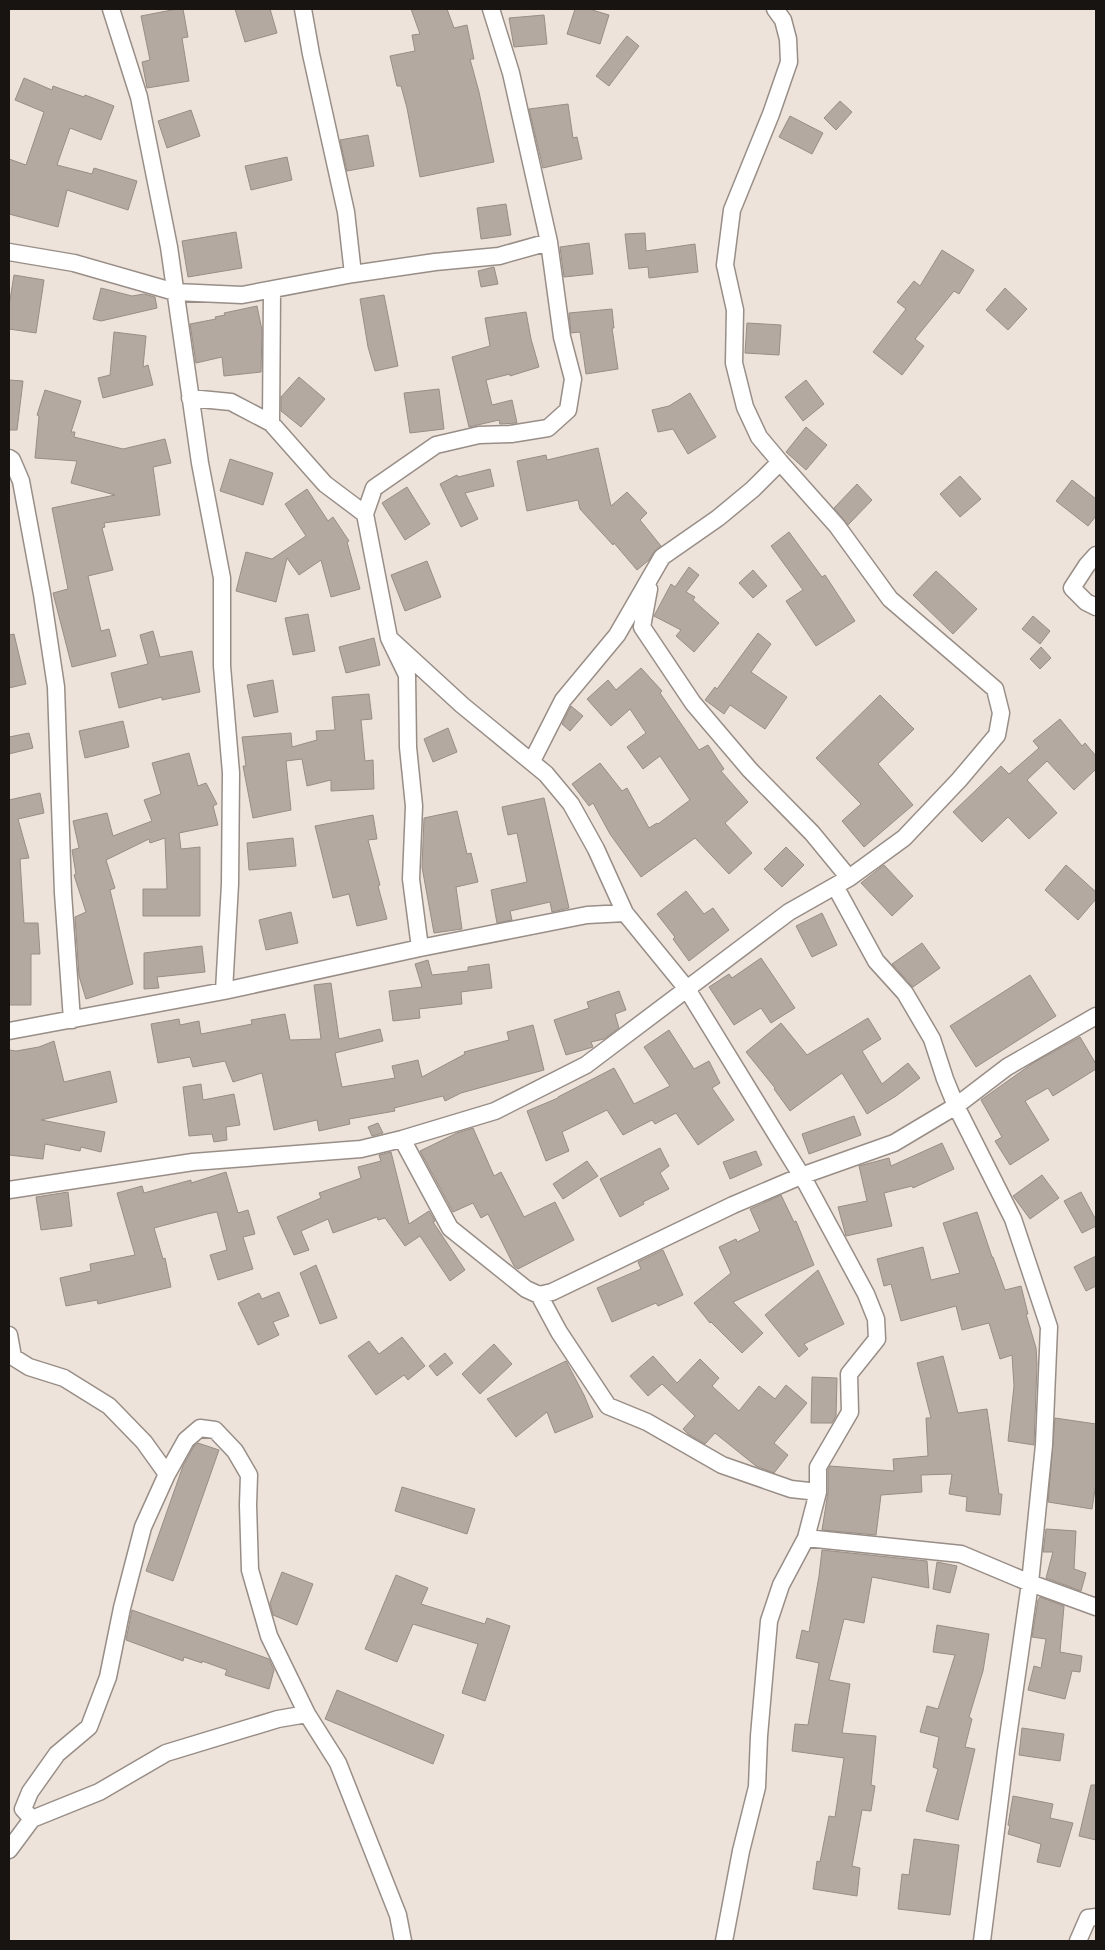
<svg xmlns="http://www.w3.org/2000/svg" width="1105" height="1950" font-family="'Roboto Condensed',sans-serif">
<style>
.building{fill:#b3a9a1;stroke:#988e86}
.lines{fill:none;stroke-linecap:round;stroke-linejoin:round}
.street-casing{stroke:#988e87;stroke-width:19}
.street{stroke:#fff;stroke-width:16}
</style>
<rect width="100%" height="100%" fill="#eee3db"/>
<path class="building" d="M177,9H183L188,37L182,38L189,81L147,88L142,62L150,60L141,16Z
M235,9H270L277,33L245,42Z
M411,9H447L454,28L467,25L474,59H470L479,92L494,162L420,177L407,108L401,86H397L390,56L415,51L412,35L420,34Z
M575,9H589L609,15L600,44L567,34Z
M544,15L547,44L514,47L509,18Z
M627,36L639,46L609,86L596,76Z
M24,78L52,90L53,86L84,97L85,95L114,106L101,140L70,128L57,165L92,174L94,168L137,181L128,210L67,190L58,227L9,214V159L26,165L44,112L15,100Z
M840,101L852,112L836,130L824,118Z
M568,104L573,138L577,137L582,159L543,168L529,109Z
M191,110L200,136L167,148L158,121Z
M790,116L823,133L812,154L779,137Z
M368,135L374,166L347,171L340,140Z
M287,157L292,180L251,190L245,166Z
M506,204L511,235L481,239L477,208Z
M236,232L242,268L188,277L182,241Z
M645,233L646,251L695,244L698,272L649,278L648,267L629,269L625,234Z
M589,243L593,274L564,277L560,247Z
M942,250L974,270L959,294L954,291L915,339L924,346L902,375L873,352L906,309L897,302L914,281L920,286Z
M494,267L498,284L481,287L478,271Z
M14,275L44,280L36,333L9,329V306Z
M101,288L132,296L144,294L155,297L157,308L101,321L93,319Z
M1005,288L1027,309L1008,330L986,310Z
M384,295L398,366L375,371L368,347L360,299Z
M257,306L262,330L261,372L224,376L222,357L196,363L190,324L216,319L215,317L225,315L224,313Z
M612,309L614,328H612L618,369L586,374L580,332L571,333L569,313Z
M526,312L531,339L539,367L510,376V374L486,380L492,405L512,400L517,423L500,424L499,420L469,427L452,357L490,346L485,318Z
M747,323L781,325L779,355L745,353Z
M114,332L146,336L143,367L148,365L153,385L103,398L98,378L110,375Z
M299,377L325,399L301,427L281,411V397Z
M9,380L23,381L17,430H9Z
M806,380L824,404L803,421L785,397Z
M439,389L444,429L410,433L404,393Z
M45,390L81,401L71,432H75L74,437L123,449L165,439L171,463L153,467L160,515L104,523L105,527L102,528L113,570L88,576L101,631L109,629L116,656L72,667L53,593L68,589L52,508L115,495L71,483L77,461L35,458L39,416L37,415Z
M690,393L716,437L688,454L673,429L658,432L652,410L669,406Z
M806,427L827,445L806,470L786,452Z
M598,448L611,506L627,492L647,513L640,520L661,546L654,552L649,560L637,570L614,543L613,545L580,509L578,500L527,511L517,461L546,455L547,460Z
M230,459L273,473L263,505L220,491Z
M490,469L494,486L465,493L478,519L461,527L440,484L457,475L458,477Z
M960,476L981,499L960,517L940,494Z
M1072,480L1096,499V516L1088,526L1056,501Z
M857,484L872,500L848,525L834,508Z
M407,487L430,524L405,540L382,503Z
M307,489L328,521L333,517L349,541L347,542L360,589L331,597L321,560L299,575L287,558L276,602L236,591L246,552L272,559L306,536L285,504Z
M789,532L822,577L825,575L855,621L816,646L786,601L803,590L771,546Z
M427,561L441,597L405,611L391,575Z
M689,567L699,575L686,592L695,597L693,600L719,623L694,652L676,636L681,630L654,616L671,584L675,587Z
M753,570L767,586L753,598L739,583Z
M936,571L977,609L953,634L913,595Z
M308,614L315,651L293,655L285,618Z
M1033,616L1050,631L1040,644L1022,629Z
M153,631L160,657L192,651L200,692L162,700V697L119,708L111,673L148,664L140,635Z
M758,633L771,644L751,672L787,697L765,729L730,705L724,714L705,700L715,687L717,689Z
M14,634L26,684L9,688V635Z
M374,638L380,665L346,673L339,647Z
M1041,647L1051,658L1040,669L1030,659Z
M641,668L662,691L660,693L699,750L708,745L724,769L721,771L748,802L725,823L752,853L729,874L695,838L641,877L610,834L593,803L589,806L572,784L600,763L622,791L627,788L649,828L657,823L658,824L690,800L660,756L643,769L627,747L646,733L630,709L611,726L587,699L608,680L616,690Z
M273,680L278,712L254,717L247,685Z
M369,694L372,719L361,720L365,761L373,760L374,789L331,791V780L307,786L302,759L286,761L291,810L253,818L243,766H246L242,737L291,733L292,747L317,740L316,731L335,730L332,697Z
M880,695L914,729L878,764L913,805L864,847L842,821L861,804L816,758Z
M571,706L583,716L570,731L562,724Z
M1060,719L1082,746L1085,743L1096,756V769L1074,790L1047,761L1027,780L1057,813L1029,839L1008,817L982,842L953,812L1001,766L1009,774L1039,748L1033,741Z
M123,721L129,747L85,758L79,731Z
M448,728L457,752L433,762L424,739Z
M29,733L33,748L9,754V737Z
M189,753L198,786L206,783L217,804L213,806L218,825L179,833L181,849L200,847V916H143V889H167L165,838L150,843L149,839L106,860L115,888L110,890L133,984L86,999L79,976L75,917L86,912L74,875L76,874L72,850L79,848L73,821L107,813L113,836L152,821L144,800L161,794L152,763Z
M40,793L44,813L18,819L29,858L20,859L24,923H38L40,954H31V1005H9V800Z
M544,798L569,908L552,912L550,902L510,911L512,920L497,923L491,890L527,882L517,833L508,835L502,807Z
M457,811L467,854L471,853L478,882L456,887L462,929L434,933L422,867L424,818Z
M373,815L377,839L368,840L380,885L378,886L387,919L357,926L349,894L333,898L315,826Z
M293,838L296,866L249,870L247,843Z
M786,847L804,865L782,887L764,869Z
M884,865L913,896L892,916L861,883Z
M1066,865L1096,892V899L1078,920L1045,890Z
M686,891L704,914L713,908L729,930L689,961L673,939L675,937L657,914Z
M291,912L298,943L266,950L259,920Z
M822,913L837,945L812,957L796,926Z
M922,943L940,968L913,987L892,964Z
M202,946L205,972L157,977L159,988L144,989V953Z
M761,958L795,1008L771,1023L761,1008L734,1025L709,987L729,974L732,978Z
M428,960L432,975L468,971V967L489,964L492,988L461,992L462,1004L419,1009L420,1018L393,1021L389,991L422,987L415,964Z
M1030,975L1056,1016L976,1067L950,1026Z
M331,983L339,1039L380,1029L383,1041L335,1053L342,1087L395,1078L392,1066L418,1060L422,1077L465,1054L464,1052L509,1040L507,1032L533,1025L544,1070L461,1093L445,1101L443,1096L394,1108L395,1111L349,1119L350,1124L319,1131L317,1120L274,1130L262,1073L233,1082L225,1061L193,1067L190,1057L158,1063L151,1024L179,1019L180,1025L199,1021L201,1034L252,1024L251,1020L285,1014L290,1040L321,1039L314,985Z
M619,991L626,1010L615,1014L619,1028L604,1039L591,1042L593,1047L566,1055L554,1020L589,1008L587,1002Z
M868,1018L881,1039L862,1051L882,1084L908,1063L920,1078L896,1096L867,1114L842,1073L790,1111L774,1089L775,1088L746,1052L781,1023L807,1055Z
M669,1030L694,1069L709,1061L720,1083L712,1088L734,1120L698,1145L676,1113L655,1124L652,1120L623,1135L607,1110L562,1132L569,1151L546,1161L527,1111L558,1098V1097L614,1068L634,1104L670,1086L644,1047Z
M1080,1037L1096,1064V1069L1053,1096L1048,1088L1025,1101L1049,1140L1010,1165L995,1141L1002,1137L981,1100L1033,1063Z
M54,1041L64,1082L110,1071L117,1102L41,1120L105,1132L101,1152L81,1147L80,1151L45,1144L43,1159L9,1155V1050L16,1051L39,1047Z
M201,1084L203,1100L234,1094L240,1125L226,1127L227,1140L214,1142L212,1134L189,1136L183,1087Z
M854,1116L861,1135L809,1154L802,1134Z
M378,1123L383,1133L372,1136L368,1127Z
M473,1128L494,1176L501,1172L524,1217L555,1202L574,1240L518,1269L514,1266L488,1214L481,1218L473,1203L453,1212L420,1151L457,1133Z
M942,1143L954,1169L913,1188L912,1186L884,1193L892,1226L846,1236L838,1207L867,1201L859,1166L889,1158L891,1166Z
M660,1148L669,1166L660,1173L669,1189L643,1202L644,1204L620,1217L600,1179Z
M756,1151L762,1165L730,1179L723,1162Z
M391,1152L409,1224L429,1211L435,1221L433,1222L465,1270L450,1281L420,1236L405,1246L385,1218L378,1220L377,1217L333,1233L328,1219L301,1231L309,1250L294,1255L277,1217L321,1198L319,1193L361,1178L358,1167L381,1161L379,1155Z
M587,1161L598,1176L563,1199L553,1184Z
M226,1172L238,1213L248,1210L255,1234L243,1237L253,1269L218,1280L210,1255L227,1250L217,1212L207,1214L154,1228L163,1259L165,1258L171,1287L98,1304L97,1300L66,1306L60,1278L91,1271L90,1264L135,1255L117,1193L142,1186L144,1193L191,1180V1183Z
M1042,1175L1059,1198L1030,1219L1013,1196Z
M68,1192L72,1226L41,1230L36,1197Z
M1081,1192L1096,1220V1226L1082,1233L1064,1201Z
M781,1195L794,1222L796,1221L814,1265L733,1302L763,1333L742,1353L711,1322L710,1323L694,1303L731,1273L719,1247L736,1239L737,1242L760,1231L750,1209Z
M977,1212L992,1257H993L1005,1290L1021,1286L1028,1314H1026L1036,1348L1037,1364L1034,1445L1008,1441L1014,1386L1012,1355L1000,1359L989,1323L962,1330L956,1306L901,1321L891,1284L884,1286L877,1259L923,1247L931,1280L960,1273L943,1223Z
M663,1250L683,1295L658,1306L656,1303L612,1322L597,1288L641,1269L638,1262Z
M1096,1256V1286L1086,1291L1074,1267Z
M316,1265L337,1318L320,1324L300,1273Z
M818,1270L844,1324L804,1344L808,1349L799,1357L765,1315Z
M279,1292L289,1316L273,1322L279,1335L258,1345L238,1303L259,1293L262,1299Z
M402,1337L425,1366L408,1380L404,1375L376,1395L348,1356L369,1341L379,1354Z
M494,1344L512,1364L480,1394L462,1374Z
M445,1353L453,1363L437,1376L429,1366Z
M653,1356L677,1383L700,1359L719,1378L712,1386L739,1411L759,1386L775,1399L786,1385L807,1403L774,1443L788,1455L774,1473L756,1466L715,1433L705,1444L688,1434L683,1429L695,1416L662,1384L648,1396L630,1376Z
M943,1356L958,1413L987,1409L999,1494H1002L1000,1515L966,1511L967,1497L949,1494L952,1474L921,1475L922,1492L881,1495L876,1535L822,1530L828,1492V1470L830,1466L894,1471L893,1459L928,1456L926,1418H931L917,1363Z
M566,1361L584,1395L593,1417L555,1433L547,1412L516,1437L487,1399Z
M812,1377L837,1378L836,1416L832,1423H811Z
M1055,1418L1096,1424V1483L1092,1509L1048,1502Z
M198,1443L219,1450L173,1581L146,1571L183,1466L194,1446Z
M402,1487L475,1509L467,1534L395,1511Z
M1046,1529L1076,1531L1074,1569L1086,1573L1081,1591L1046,1578L1053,1552H1043Z
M822,1550L927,1561L929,1588L872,1577L864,1623L844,1619L829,1680L850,1684L842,1733L876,1736L871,1785L875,1786L871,1811L862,1810L852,1866L860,1868L857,1896L813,1889L817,1861L820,1862L829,1816L835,1817L844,1758L792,1751L795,1724L808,1725L819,1663L796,1658L802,1630L809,1632L819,1576Z
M937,1562L957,1566L950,1593L933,1589Z
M282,1572L313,1584L297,1625L273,1615L270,1603Z
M396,1575L428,1588L421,1604L485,1624L487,1618L510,1626L485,1701L462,1693L478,1644L413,1624L397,1662L365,1649Z
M1040,1597L1064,1606L1060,1652L1082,1656L1080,1672L1072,1671L1065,1699L1028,1690L1034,1666L1041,1668L1046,1639L1032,1637L1038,1600Z
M132,1610L269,1659L274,1670L269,1689L225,1675L227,1670L202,1661V1663L184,1657L183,1661L126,1640Z
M937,1625L989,1634L983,1671L969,1717L972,1719L965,1747L975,1749L958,1820L926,1811L938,1769L933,1767L939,1737L920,1732L927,1706L938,1709L955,1655L933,1652Z
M337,1690L444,1735L433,1764L325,1719Z
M1022,1728L1064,1734L1060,1761L1019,1755Z
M1091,1785H1096V1840L1079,1836Z
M1013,1796L1053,1804L1050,1818L1073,1823L1060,1867L1037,1862L1041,1844L1008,1834L1010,1826L1008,1825Z
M914,1839L959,1845L950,1915L898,1909L902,1874L909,1875Z"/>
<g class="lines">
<g class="street-casing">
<path id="street" d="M111,9L139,97L169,247L200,463L222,578V666L231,773L230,884L224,991
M303,9L311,54L346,212L353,274
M9,252L74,263L175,292L242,295L353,274L435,262L499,256L549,242
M190,398L231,402L271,423L325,484L365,514
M271,423L272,290
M9,458L12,460L21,481L42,594L56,687L63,893L72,1020
M1096,555L1087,565L1072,588L1086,602L1096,607
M649,589L642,627L693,703L750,770L812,833L849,878
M389,638L462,705L546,774L571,804L596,849L625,913L687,989L806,1183L866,1294L876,1319L877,1339L849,1374L850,1412L818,1467V1492L806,1538L781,1585L769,1621L759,1736L757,1787L741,1851L724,1941
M532,761L563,700L617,635L662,557L718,518L753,489L780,462
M835,886L876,961L905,993L932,1039L945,1079L956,1106L1013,1219L1049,1327L1044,1445L1030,1583L1006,1751L982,1941
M420,948L411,879L414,806L408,747L407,675L389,638L365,514L374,488L436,445L479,435L511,434L548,428L568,410L573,379L562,337L549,242L511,73L491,9
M9,1031L224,991L420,948L587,915L625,913
M402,1139L450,1228L526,1289L539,1295L552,1292L733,1205L801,1176L894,1143L956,1106L1007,1067L1096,1016
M9,1190L193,1162L361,1149L402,1139L495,1111L586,1065L789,912L849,878L904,838L959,780L997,735L1001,713L995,689L890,599L837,526L780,462L759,437L745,407L734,363L735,310L725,265L732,210L771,114L789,62L788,39L783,20L775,9
M539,1295L559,1332L608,1406L647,1422L722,1465L791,1489L818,1492
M9,1335L13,1357L29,1367L64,1378L109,1406L144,1442L167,1474
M806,1538L961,1554L1030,1583L1096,1607
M32,1819L23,1809L30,1792L57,1754L89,1727L108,1677L122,1608L143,1527L167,1474L186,1440L200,1428L215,1430L235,1451L249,1475L248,1505L250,1570L269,1636L307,1714L338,1763L398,1915L403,1941
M9,1850L32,1819L99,1792L166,1753L278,1719L307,1714
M1078,1941L1088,1918L1096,1917"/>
</g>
<use href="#street" class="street"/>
</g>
<rect width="1105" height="1950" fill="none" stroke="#171411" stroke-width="20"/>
</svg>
